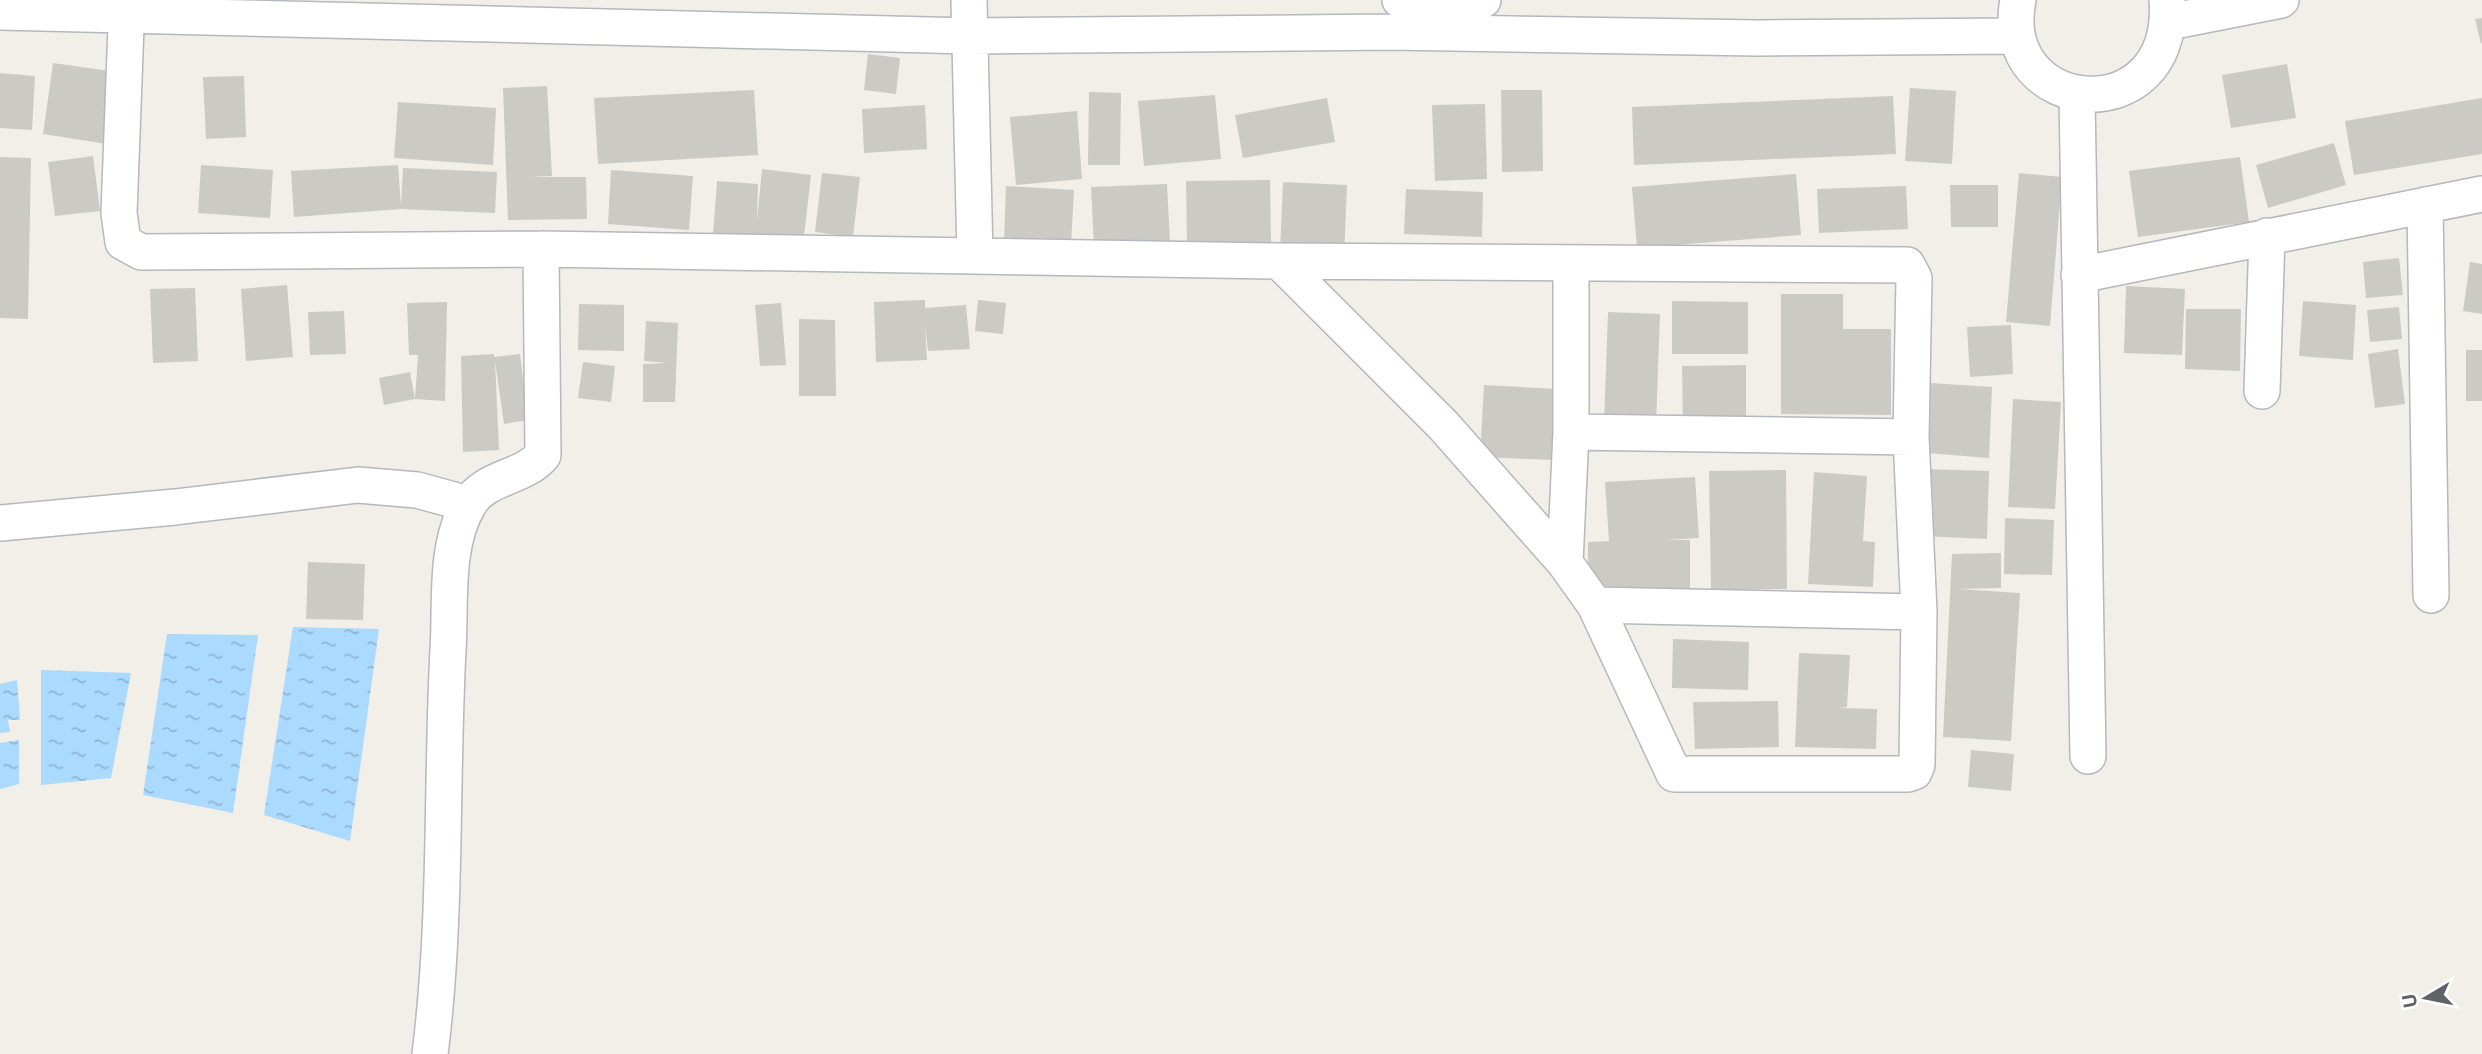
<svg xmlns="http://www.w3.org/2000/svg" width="2482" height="1054" font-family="'Open Sans',sans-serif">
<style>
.water{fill:url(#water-ripples)}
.building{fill:#cccac5}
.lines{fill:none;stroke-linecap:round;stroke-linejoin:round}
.street-casing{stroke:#b5b8bc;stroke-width:38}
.street{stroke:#fff;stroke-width:35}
</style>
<defs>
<pattern id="water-ripples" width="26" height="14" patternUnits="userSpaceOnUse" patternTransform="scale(1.75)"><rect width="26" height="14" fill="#aadaff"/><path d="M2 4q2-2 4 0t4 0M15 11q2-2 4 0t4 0" fill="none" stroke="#8eb4d2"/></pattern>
</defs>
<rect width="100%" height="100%" fill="#f1efe8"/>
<path class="water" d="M293,627L379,629L350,841L264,815Z
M167,634L258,635L233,813L143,795Z
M41,670L131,673L111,778L41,785Z
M17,680L20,720H8L10,732L0,733V684Z
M19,740V784L0,789V743Z"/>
<path class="building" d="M2482,18V43L2481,44L2475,19Z
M868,54L900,58L896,94L864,90Z
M53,63L117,72L107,144L43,134Z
M2287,64L2296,118L2231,128L2222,75Z
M0,73L35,76L32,130L0,128Z
M244,76L246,137L206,139L203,77Z
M547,86L552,176L529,177H586L587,219L508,220L503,88Z
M1910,88L1956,91L1952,164L1905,161Z
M754,90L758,155L598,164L594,98Z
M1501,90H1542L1543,171L1502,172Z
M1089,92L1121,93L1120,165H1088Z
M1215,95L1221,159L1144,166L1138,101Z
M1893,96L1896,154L1634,165L1632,107Z
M1327,98L1335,142L1243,158L1235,115Z
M2482,98V154L2354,175L2345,121Z
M398,102L496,108L493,165L394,158Z
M1485,104L1487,179L1435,181L1432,105Z
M925,105L927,149L864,153L862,109Z
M1077,111L1082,179L1016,185L1010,117Z
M2334,143L2346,185L2268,208L2256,165Z
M93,156L100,211L55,216L48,162Z
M0,157L31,158L28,319L0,318Z
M2240,157L2249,222L2138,237L2129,171Z
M201,165L273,170L270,218L198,213Z
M398,165L401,206L403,168L497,172L495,213L401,209L294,217L291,171Z
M762,169L811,175L803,245L713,236L717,181L758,184L757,221Z
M611,170L693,176L689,230L608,224Z
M822,173L860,177L853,237L815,232Z
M2019,173L2062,177L2050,326L2006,322Z
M1796,174L1801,235L1637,248L1632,187Z
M1270,180L1271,244L1187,245L1186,181Z
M1283,182L1347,185L1344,257L1280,253Z
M1167,184L1170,243L1094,246L1091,187Z
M1950,185H1998V227H1951Z
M1006,186L1074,190L1071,245L1004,241Z
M1906,186L1908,229L1819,233L1817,189Z
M1406,189L1483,192L1482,237L1404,234Z
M2399,258L2403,295L2366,298L2363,262Z
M2470,262L2482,264V314L2463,311Z
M287,285L293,357L246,361L241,289Z
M2126,286L2185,289L2182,355L2124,353Z
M195,288L198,361L153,363L150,289Z
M1781,294H1843V329H1891V415L1781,414Z
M925,300V308L966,305L970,349L928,351L925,324L927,360L876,362L874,302Z
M978,300L1006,303L1003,334L975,331Z
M1672,301L1748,302V354H1672Z
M2303,301L2356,305L2353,360L2299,356Z
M447,302L445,401L415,399L418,355H409L407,303Z
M781,303L786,365L760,366L755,305Z
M579,304L624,305V351L578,350Z
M2399,307L2402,339L2370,342L2367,310Z
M2186,309H2241L2240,371L2185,369Z
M344,311L346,354L310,355L308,312Z
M1608,312L1660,314L1656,425L1604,423Z
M799,319L835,320L836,396H799Z
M646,321L678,323L675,402H643V364L668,363L644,361Z
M2011,325L2013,374L1970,377L1967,327Z
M2398,349L2405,404L2375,408L2368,354Z
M2466,350H2482V401H2466Z
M494,354V357L520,354L528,420L504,424L495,361L499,450L463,452L461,356Z
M583,362L615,366L611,402L578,398Z
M1746,365V424L1683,425L1682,366Z
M410,372L415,399L384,405L379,378Z
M1930,383L1992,387L1989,458L1926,453Z
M1484,385L1556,389L1553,460L1480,457Z
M2013,399L2061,402L2055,509L2008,507Z
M1923,469L1989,471L1987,539L1921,536Z
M1786,470L1787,589L1711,590L1709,471Z
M1814,472L1867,476L1863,541L1875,542L1873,587L1808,584Z
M1695,477L1699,538L1665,540H1690V588L1588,589V542L1609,541L1605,482Z
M2005,518L2054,520L2052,575L2004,574Z
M2001,553V588L1958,589L2020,593L2011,741L1943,737L1952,554Z
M308,562L365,564L363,620L306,619Z
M1673,639L1749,642L1748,690L1672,688Z
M1799,653L1850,655L1847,707L1839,708L1877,709L1876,749L1795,747Z
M1778,701L1779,747L1695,749L1693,702Z
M1971,750L2014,754L2011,791L1968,787Z"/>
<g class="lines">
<g class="street-casing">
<path id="street" d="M127,0L119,213L123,242L141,252L541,249L1279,261L1907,265L1914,278L1911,437L1919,612L1917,765L1914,772L1908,774H1674L1595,605L1565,563L1443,425L1279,261
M969,0L975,256
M1400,0H1483
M2018,0C1995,118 2177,133 2167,0
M0,12L970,36L1391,32L1758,38L2017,36
M2169,22L2281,0
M2077,95L2088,756
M2425,205L2431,595
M2079,275L2482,194
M2262,391L2267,236
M1571,432L1911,437
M0,523L175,507L358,485L417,490L468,504
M1565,563L1571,432V263
M1595,605L1919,612
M430,1054C447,920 441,784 448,650C451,604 444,545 469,504C485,476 523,479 543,455L541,249"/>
</g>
<use href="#street" class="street"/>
</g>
<g transform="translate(2426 998) rotate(260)" stroke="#ffffff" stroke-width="5" paint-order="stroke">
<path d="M0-5L12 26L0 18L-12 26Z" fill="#5f6368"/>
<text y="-10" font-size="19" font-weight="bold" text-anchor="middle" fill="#5f6368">U</text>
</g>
</svg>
